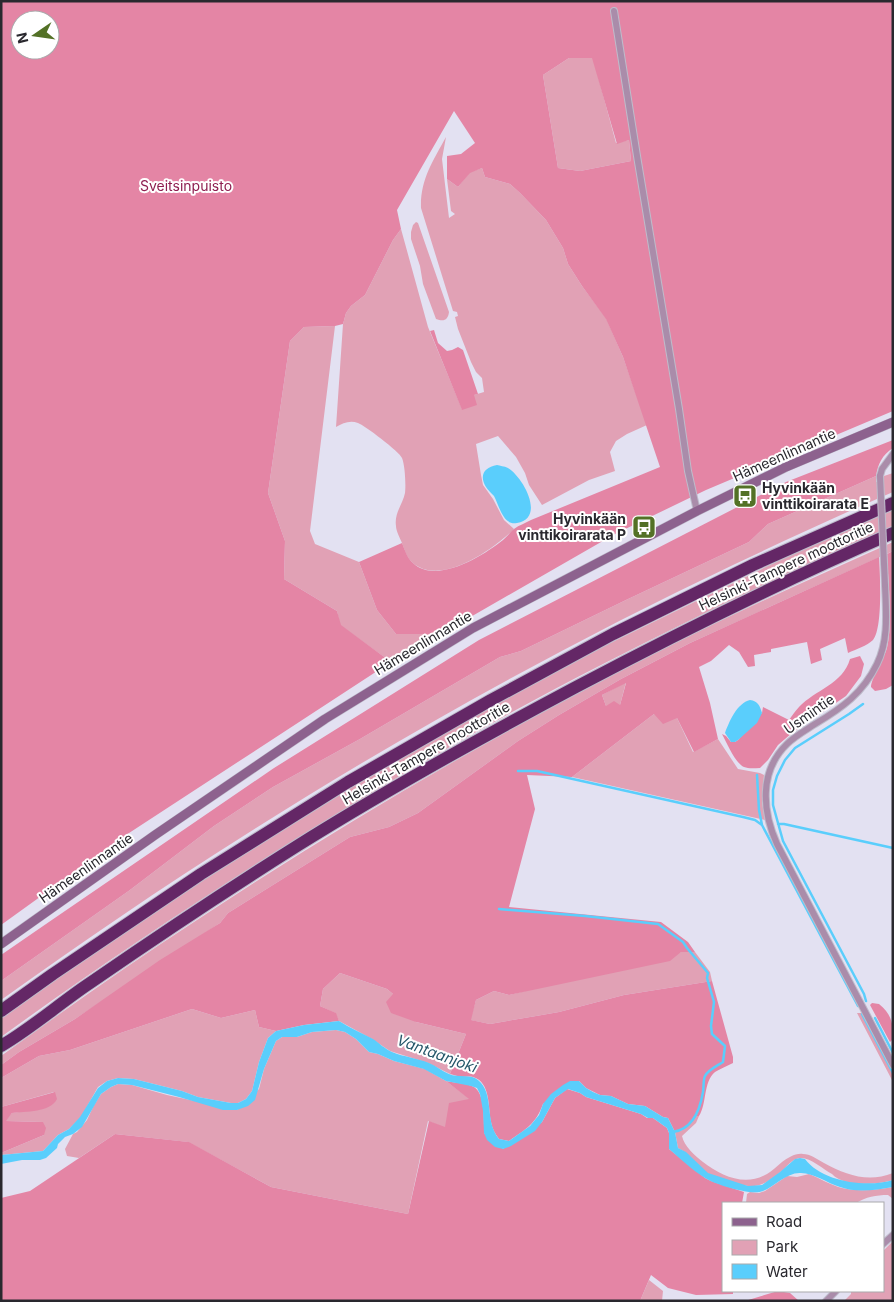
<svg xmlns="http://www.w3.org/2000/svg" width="894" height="1302" font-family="Inter,sans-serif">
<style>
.green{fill:#e1a1b5}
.forest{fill:#e485a5;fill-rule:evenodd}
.water{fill:#5acefc}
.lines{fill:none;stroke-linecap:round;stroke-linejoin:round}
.stream{stroke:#5acefc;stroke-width:2.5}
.street-casing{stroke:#bebccb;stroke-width:8}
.secondary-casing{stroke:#bebccb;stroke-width:10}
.highway-casing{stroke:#bebccb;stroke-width:14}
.street{stroke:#aa8caa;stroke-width:6}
.secondary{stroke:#8d628e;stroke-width:9}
.highway{stroke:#642766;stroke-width:12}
.street-bridge-casing{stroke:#bebccb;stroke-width:8;stroke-linecap:butt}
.street-bridge{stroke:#aa8caa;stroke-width:6}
.labels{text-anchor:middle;stroke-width:4;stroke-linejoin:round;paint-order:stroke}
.park-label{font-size:14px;fill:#8d1d4f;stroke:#fff}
.street-label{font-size:14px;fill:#29282e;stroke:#fff}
.poi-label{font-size:14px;font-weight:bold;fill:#29282e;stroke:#fff;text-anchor:start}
.water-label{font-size:15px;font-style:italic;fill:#255669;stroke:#fff}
</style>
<rect width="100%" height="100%" fill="#e3e1f2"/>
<path class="green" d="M569,58H593L616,143L629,140L631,161L580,171L558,168L543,75Z
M446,137L442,159L449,218L455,214L451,211L447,179L458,187L470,172L482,168L485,177L510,184L520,193L546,220L563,248L568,264L582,286L606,318L623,357L647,425L627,434L616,441L610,452L615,471L589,480L542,505L529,485L525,473L516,457L498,436L476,444L481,475L483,485L493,499L504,520L514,529C494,549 441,587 413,563C407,558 405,551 402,543C400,538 396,531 396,526C394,513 403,504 405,493C406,485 405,465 402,458C400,452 364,425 358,423C350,420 343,423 336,427L343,324L346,313L351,306L365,295L393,240L401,229L428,327L462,409L474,395L484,392L482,378L476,372L471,362L458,329L455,317L458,316L457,312L453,311L421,208C420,180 433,161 446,137Z
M416,222L418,223L449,312C448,320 444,322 436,319L423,284L420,266L411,239V232L413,225Z
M335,326L310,531L315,544L359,562L377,610L396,634H441L391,662L340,625L337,611L284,579L285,541L268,493L290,341L304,327Z
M893,473V492C839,515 786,540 733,565C565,645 402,735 245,835C162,887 81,943 1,1000V981L130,890L214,826L273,787L360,739L500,657L521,651L626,600L749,542L768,524L876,476V482H883L884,476Z
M893,508V528C855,544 817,560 779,578C720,605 661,634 603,664C497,718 394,778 293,841C194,903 96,968 1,1037V1017L76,965L251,848L405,754L592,652L774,563Z
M893,542V551L690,643L621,679L559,715L518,741L418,813L389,827L350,837L228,913L220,923L75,1019L19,1052L1,1065V1056C66,1009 131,963 197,920C352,817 515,723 681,640C751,605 822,574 893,542Z
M626,682L620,705L606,706L602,695Z
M654,714L677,718L693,752L718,739L738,769L760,773L764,775L762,802L765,820L572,777Z
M681,952H695L710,972L712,981L624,995L559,1012L490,1024L470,1020L476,1000L494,991L509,995Z
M340,973L387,989L393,994L416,1022L466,1034L450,1074L428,1063L390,1051L372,1039L339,1021L335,1013L320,1006L323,989Z
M192,1009L221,1018L255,1010L259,1027L276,1031L268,1038L259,1062L252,1091L246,1099L238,1103H231L198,1097L182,1091L134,1079L118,1078L107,1081L98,1087L81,1117L69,1129L58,1135L43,1151L1,1155V1153L44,1135L43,1122L5,1121L12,1113L41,1109L54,1092L1,1107V1078L39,1056L70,1050Z
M857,1013H862L893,1071V1082Z
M336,1030L345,1032L356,1039L369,1052L378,1054L394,1061L425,1069L446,1081L470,1099L445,1128L428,1121L408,1214L271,1187L188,1142L115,1134L79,1158L67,1156L65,1149L73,1134L77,1132L87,1120L93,1107L101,1094L111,1087L118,1084L132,1085L167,1095L237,1110L259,1089L264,1069L276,1041L282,1037H297L312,1032Z
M695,1116H699L696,1123L682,1136C684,1146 695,1156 703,1162C721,1176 745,1187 767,1174C772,1171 777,1166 782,1162C788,1158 795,1153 803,1154C810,1154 817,1159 824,1163C846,1175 868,1183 893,1173V1180C877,1185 843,1187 832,1174C823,1169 811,1158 801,1158C794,1158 789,1164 785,1168C775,1177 762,1188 748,1186C740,1185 714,1177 707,1173C697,1165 690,1154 678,1148L675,1132L682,1130Z
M809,1174C820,1178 830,1185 842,1188C859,1192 876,1190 893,1187V1199L888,1195C876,1195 866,1197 856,1203H746L747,1194L750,1192L759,1193L765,1191L787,1176L797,1177Z
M893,1241V1301H844L851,1294V1291H883V1251Z
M649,1280L663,1291L662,1301H640Z"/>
<path class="forest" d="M1,1H893V411L706,490L615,534L441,634H396L377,610L359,562L402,543C405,550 407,558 413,563C436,585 483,556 503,540C507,537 510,532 514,529C519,525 526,523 531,520L660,467L623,357L606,319L582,286L568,264L563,248L546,220L520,193L510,184L485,177L482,168L470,173L458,187L447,179V156L461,154L475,143L454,111L397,210L401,229L393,240L365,295L351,306L346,313L343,324L335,326L304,327L290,341L268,493L285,541L284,579L337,611L341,625L391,662L126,835L1,925ZM20,20H50V50H20ZM569,58H592L617,144L629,140L631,161L580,171L558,168L543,75Z
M434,330L438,343L447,351L452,350L458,347L463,350L478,394L474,395L477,405L462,410L430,331Z
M893,440V448C882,455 878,464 876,476L768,524L749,542L626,600L521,651L500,657L360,739L273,787L214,826L130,890L1,981V955L46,924L274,768L479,640L786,482Z
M893,551V685L886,689L875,691L871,687C871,679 884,658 887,648C893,621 888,582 887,554Z
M879,557C880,574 883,628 873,640C867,646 856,649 848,653L845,638L820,649L822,660L811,664L807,642L771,649V652L754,655L755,666L748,667L739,652L729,645L711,661L699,667L710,703L718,739L694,752L677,718L663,724L654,714L572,777L527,775L535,809L509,907L661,922L688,942L695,952H681L670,961L509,995L494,991L476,1000L471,1020L490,1024L559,1012L624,995L712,981L733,1057V1063C727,1066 720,1069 715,1072C703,1082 707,1104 699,1116H695C691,1125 684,1129 675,1132L668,1118L663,1117L645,1106L628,1104L611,1096L600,1095L586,1088L579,1081L543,1104C536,1124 526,1129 509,1141L499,1139C495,1134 492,1128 491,1122C488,1108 491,1082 473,1077C469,1076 465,1077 461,1077C457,1076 454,1075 450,1074L466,1034L416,1022L391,1013L386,1002L393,994L387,989L340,973L323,989L320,1006L336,1013L339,1021L304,1025L276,1031L259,1027L255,1010L221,1018L192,1009L70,1050L39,1056L1,1078V1065L19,1052L75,1019L160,960L220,923L228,913L350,837L389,827L418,813L518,741L559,715L621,679L690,643ZM626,683L620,705L614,701L606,706L602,695Z
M860,656L864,664L861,676L846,696L792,733L778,745L768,760L760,768C755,768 749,769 744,767C735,763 727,743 722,734L726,736L731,742H735L738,740L762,713L763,707L789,720C792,716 795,711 799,707C815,690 843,684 850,659Z
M872,1003L879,1004C892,1015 893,1023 893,1039L890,1042L870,1005Z
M446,1081C455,1083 467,1083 474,1087C485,1093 484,1122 484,1133L503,1149L542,1122L555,1098L567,1089L580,1093L586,1097L641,1114L647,1118H653L667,1128L669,1133V1149L705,1178L711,1181L744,1192L742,1203H723V1291H733V1294L696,1295L668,1288L651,1275L640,1301H1V1198L30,1191L115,1134L189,1142L271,1187L408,1214L429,1121L445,1127L449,1103L469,1099Z
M55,1092L57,1099C50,1113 26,1111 12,1113L6,1121L43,1122L46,1128L44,1135L1,1153V1107Z
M778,1291L790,1293L799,1301H745Z"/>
<path class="water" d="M497,465C500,466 504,466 508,468C523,477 546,518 517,523C503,526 499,505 494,496C491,493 488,490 486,487C479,476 484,467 497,465Z
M750,700C758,701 760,706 762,713L757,723L738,740L735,742H731L725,733C729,722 737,703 750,700Z
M339,1021C350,1028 362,1033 373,1039C379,1043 385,1049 392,1052C404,1057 417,1058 429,1063C436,1066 442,1071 449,1074C458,1078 472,1074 478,1080C495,1094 484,1121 499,1139L509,1141L530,1126L539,1115L543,1104L551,1094L563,1085L570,1081H579L586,1088L593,1092L600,1095L611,1096L628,1104L645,1106L663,1117L668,1118L675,1132L678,1148L686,1152L708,1173L748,1186L762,1185L780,1172L795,1159L800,1158L805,1159C822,1182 867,1188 893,1180V1187C876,1190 856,1193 840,1187C827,1183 814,1173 801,1173C787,1172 775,1186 763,1191C752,1196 716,1185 705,1178C692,1170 681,1159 669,1149V1133L667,1128L653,1118H648L641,1114L586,1097L580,1093L568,1089L555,1098L542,1122L535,1131L511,1146L503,1149L495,1147L487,1140L484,1133L483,1111L480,1094L477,1088L471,1086L446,1081L424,1069L394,1061L378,1054L369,1052L356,1039L345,1032L336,1030L312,1032L297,1037H282L276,1041L264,1069L255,1100L248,1106L237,1110H223L179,1097L132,1085L118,1084L111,1087L101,1094L82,1127L73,1134L65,1137L58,1144L57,1148L46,1158L40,1160H22L1,1164V1155L43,1151L58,1135L69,1129L80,1117L98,1088L107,1081L118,1078L134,1079L182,1091L198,1097L231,1103H238L246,1099L252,1091L259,1062L268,1038L276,1031L304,1025Z"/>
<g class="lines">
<path class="stream" d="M863,704L849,714L795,748L785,760L777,776L773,790V805L783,841L864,994L866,1001
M518,771H537L743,817L755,820L762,825
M757,775L759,810L762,825L858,1006
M778,824H784L893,848
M499,909L585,916L658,924L683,942L687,948L708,973L707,978L714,1002L711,1026L712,1034L725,1046L723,1062C717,1066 708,1070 705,1076C703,1080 704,1087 703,1092C700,1110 693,1129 673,1132
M862,1014L893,1073
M875,1018L893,1053"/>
<g class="street-casing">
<path id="street" d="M614,11L637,156L679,409L688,471L697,511
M880,476L882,469L893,454
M885,585C886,611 889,640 877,664C863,693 842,708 815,724C806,730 795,736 787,744C759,771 762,811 777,844L893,1065
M883,1244L893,1235
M826,1301L836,1291"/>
</g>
<g class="secondary-casing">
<path id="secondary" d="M1,944L155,835L325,719L473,628L697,511L786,467L893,422"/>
</g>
<g class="highway-casing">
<path id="highway" d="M1,1011L53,974L201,874L348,782L491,700L613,634L753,565L893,503
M1,1046C32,1028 60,1003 90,983C158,936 227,890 297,846C388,789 482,737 576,687C680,632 785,580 893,533"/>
</g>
<use href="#street" class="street"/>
<use href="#secondary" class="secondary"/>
<use href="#highway" class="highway"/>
<g class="street-bridge-casing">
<path id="street-bridge" d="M880,476L885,585"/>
</g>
<use href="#street-bridge" class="street-bridge"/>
</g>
<defs>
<g id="bus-square" transform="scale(1.25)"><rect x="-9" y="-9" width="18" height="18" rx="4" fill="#537126" stroke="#fff"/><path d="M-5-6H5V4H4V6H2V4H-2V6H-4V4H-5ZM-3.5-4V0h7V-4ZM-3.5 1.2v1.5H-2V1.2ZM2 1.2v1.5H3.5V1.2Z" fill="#fff"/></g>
</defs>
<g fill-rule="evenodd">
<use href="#bus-square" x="745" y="496"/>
<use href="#bus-square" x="644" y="527"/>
</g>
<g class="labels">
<g class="park-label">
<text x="186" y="191">Sveitsinpuisto</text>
</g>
<g class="street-label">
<text transform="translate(784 455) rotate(-24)" y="5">Hämeenlinnantie</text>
<text transform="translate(786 566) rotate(-25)" y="5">Helsinki-Tampere moottoritie</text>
<text transform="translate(423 643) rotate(-31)" y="5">Hämeenlinnantie</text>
<text transform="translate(809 714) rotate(-35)" y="5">Usmintie</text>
<text transform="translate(426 753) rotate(-30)" y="5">Helsinki-Tampere moottoritie</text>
<text transform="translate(86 868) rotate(-35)" y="5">Hämeenlinnantie</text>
</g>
<g class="poi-label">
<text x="762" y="493">Hyvinkään<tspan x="762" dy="16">vinttikoirarata E</tspan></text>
<text x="626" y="524" text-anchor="end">Hyvinkään<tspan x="626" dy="16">vinttikoirarata P</tspan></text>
</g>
<g class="water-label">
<text transform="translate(437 1054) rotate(20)" y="5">Vantaanjoki</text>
</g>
</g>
<rect width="894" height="1302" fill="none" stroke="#29282e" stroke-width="5"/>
<rect x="722" y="1202" width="162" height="90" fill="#ffffff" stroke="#a9a9ab"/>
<rect x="732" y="1218" width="25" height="8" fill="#8d628e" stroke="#a9a9ab"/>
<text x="766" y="1227" font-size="15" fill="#29282e">Road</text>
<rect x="732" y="1240" width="25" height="15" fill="#e1a1b5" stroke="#a9a9ab"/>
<text x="766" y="1252" font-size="15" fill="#29282e">Park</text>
<rect x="732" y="1264" width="25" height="15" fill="#5acefc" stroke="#a9a9ab"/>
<text x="766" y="1277" font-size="15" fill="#29282e">Water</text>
<g transform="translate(35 35) rotate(257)"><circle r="24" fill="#ffffff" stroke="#a9a9ab"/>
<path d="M0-4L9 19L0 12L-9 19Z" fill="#537126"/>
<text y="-8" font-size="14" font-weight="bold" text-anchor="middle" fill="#29282e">N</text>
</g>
</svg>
